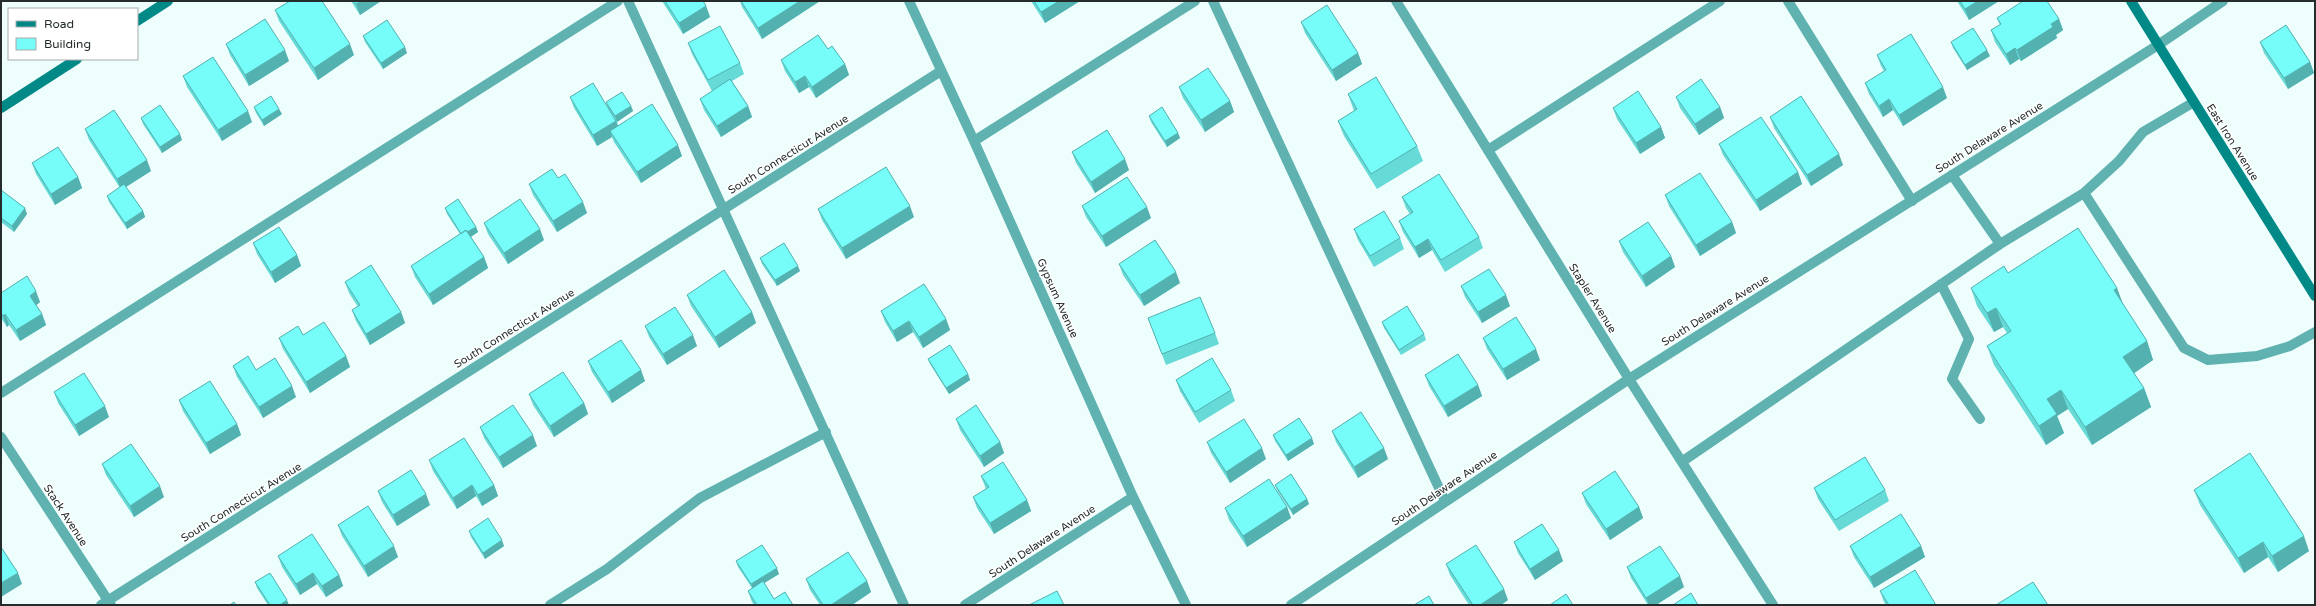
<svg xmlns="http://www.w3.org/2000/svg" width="2316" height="606" font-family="'Varela Round',sans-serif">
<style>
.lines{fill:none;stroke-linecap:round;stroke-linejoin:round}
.lane{stroke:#5fb2af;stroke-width:10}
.street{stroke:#5fb2af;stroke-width:10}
.secondary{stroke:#008987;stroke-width:10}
.wall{fill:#65dad7}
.shaded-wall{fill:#53b1af}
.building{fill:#76fdfa;stroke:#53b1af}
.labels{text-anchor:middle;stroke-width:3;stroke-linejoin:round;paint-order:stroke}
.street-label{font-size:11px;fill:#242c2c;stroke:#fff}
</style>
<rect width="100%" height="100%" fill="#edfefd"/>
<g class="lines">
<path class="lane" d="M628,1L904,605
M1213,1L1445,501
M1788,1L1912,201
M1488,150L1720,1
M1952,175L2000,244L2084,193L2119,161L2143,132L2194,102
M2084,193L2184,348L2208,360L2257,356L2290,346L2315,332
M1941,284L1969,339L1952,379L1980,419
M1,393L618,1
M1683,461L2000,244
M550,605L607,569L700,498L826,432"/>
<path class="street" d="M909,1L974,141L1133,497L1186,605
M1396,1L1629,379L1773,605
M974,141L1195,1
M1,437L111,605
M101,605L941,71
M965,605L1133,497
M1291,605L1629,379L2158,45L2223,1"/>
<path class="secondary" d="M2131,1L2315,296
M137,21L168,1
M1,108L77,59"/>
</g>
<path class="wall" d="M351,1H381L360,15Z
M662,1H703L706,6L710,17L683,34Z
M740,1H820L762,39L742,7Z
M1031,1H1080L1045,23Z
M1957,1H1999L1969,20Z
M275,10L354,55L318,80L279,21Z
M1997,18L2059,19L2063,30L2056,35L2057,38L2021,61L2019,59L2010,65L1995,42L1991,30L2000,25Z
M1301,22L1358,53L1362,64L1336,81L1305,33Z
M363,36L407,53L383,69L365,42Z
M1951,42L1990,56L1967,70L1953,48Z
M2260,42L2310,62L2314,73L2288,89L2264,53Z
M688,43L740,63L744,74L732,81L748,106L752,117L721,137L704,110L700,99L712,91L692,54Z
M226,44L289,61L249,86L230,55Z
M828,49L845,64L849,75L816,98L809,87L799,93L785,71L781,60Z
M1877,55L1947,98L1903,126L1893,110L1883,117L1869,94L1865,83L1884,71L1881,66Z
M183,76L252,122L222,141L187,87Z
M1179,87L1230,101L1234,112L1205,132L1183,98Z
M1348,94L1417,146L1423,161L1377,189L1344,136L1338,121L1354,111Z
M570,97L608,108L606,102L631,106L633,111L617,122L618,126L682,156L641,183L614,142L612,137L597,146L574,108Z
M1676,97L1720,107L1724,118L1699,135L1680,108Z
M254,107L282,114L264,126L256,113Z
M1613,108L1661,127L1665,138L1640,154L1617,119Z
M1149,116L1178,133L1180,138L1167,147L1151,122Z
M1770,117L1843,165L1811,186L1774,128Z
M141,118L182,140L162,153L143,124Z
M85,129L151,171L126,187L143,211L145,217L127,229L109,202L107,196L120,188L89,140Z
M1719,144L1798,172L1802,184L1760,211L1723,155Z
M1072,152L1129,170L1095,193L1076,163Z
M32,163L78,177L82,188L55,205L36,174Z
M558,178L587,213L557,232L533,195L529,184Z
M1,190L27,214L14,232L1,222Z
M1665,195L1732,222L1736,233L1700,256L1669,206Z
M1402,197L1479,237L1483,248L1445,272L1432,250L1419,258L1403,232L1399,221L1410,214L1406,208Z
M1082,206L1151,218L1106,247L1086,217Z
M445,208L476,227L478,232L471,237L484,257L488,268L433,305L415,277L411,266L460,234L447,214Z
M818,209L914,217L846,259L822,220Z
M484,223L544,240L508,264L488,234Z
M1354,229L1400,238L1404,249L1374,267L1358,240Z
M1619,241L1671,256L1675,267L1646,287L1623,252Z
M253,243L297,255L301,266L275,283L257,254Z
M760,258L800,271L777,286L762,264Z
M1119,264L1180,283L1144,306L1123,275Z
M2008,273L2117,288L2123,305L2147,341L2153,360L2134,373L2144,388L2151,407L2092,445L2068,409L2057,416L2064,433L2046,445L1994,365L1987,346L2007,333L2003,327L1994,332L1977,306L1971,288Z
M345,282L401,312L405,323L370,345L356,321L352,310L358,307L349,293Z
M1461,286L1510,306L1482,323L1465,297Z
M1,293L40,302L36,305L42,314L46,325L20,341L9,325L7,327L1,318Z
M687,295L752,312L756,323L719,348L691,306Z
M881,311L946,319L950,330L923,348L913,332L897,342L885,322Z
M1148,318L1215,333L1219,344L1166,365Z
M1382,322L1424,334L1426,340L1401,355L1384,328Z
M645,326L697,346L667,365L649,337Z
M303,335L346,356L350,367L310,393L283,349L279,338Z
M1483,338L1540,360L1507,380L1487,349Z
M928,359L968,374L970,380L949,394L930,364Z
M588,361L645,381L612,403L592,372Z
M233,366L256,370L296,397L263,418L237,377Z
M1425,375L1478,385L1482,396L1448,417L1429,386Z
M1176,380L1231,390L1235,401L1199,423L1180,391Z
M54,392L109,417L79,436L58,403Z
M529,394L584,403L588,414L554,437L533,405Z
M179,400L237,424L241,435L210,454L183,411Z
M956,419L1000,442L1004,453L984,467L960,430Z
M480,427L537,446L503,468L484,438Z
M1332,431L1388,459L1358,478L1336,442Z
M1273,435L1314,444L1288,461L1275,441Z
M1207,442L1266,459L1230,483L1211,453Z
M429,460L494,485L498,496L482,506L476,496L457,509L433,471Z
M102,464L164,497L134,517L106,475Z
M981,476L1027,500L1031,511L994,534L977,508L973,497L986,489Z
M1275,485L1307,499L1309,504L1293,515L1277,490Z
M1814,488L1885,490L1889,501L1839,531L1818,499Z
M2194,490L2309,551L2278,572L2268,557L2244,573L2200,505Z
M378,491L430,505L397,526L382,502Z
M1582,493L1639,507L1643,518L1610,540L1586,504Z
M1287,507L1291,518L1247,547L1229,520L1225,508Z
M338,525L398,557L368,577L342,536Z
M469,531L504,546L485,559L471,537Z
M1514,542L1563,561L1535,580L1518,553Z
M1850,546H1921L1925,557L1874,588L1854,557Z
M278,556L339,575L343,586L326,597L317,584L300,595L282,567Z
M736,561L779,574L764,583L774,599L793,605H754L752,602L748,591L752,588L738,567Z
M1446,564L1508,600L1501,605H1469L1450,575Z
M1627,567L1684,587L1656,605H1648L1631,578Z
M806,579L867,581L871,592L852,605H820L810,590Z
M255,582L289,605H268L257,588Z
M1880,591L1936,605H1886L1884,602Z"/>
<path class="shaded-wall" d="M361,1H381L360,15L356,4Z
M800,1H820L762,39L758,28Z
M1059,1H1080L1045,23L1041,12Z
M1978,1H1999L1969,20L1965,9Z
M706,6L710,17L683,34L679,23Z
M2059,19L2063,30L2056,35L2057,38L2021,61L2017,50L2051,24Z
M350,44L354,55L318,80L314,68Z
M405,47L407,53L383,69L381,63Z
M2015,48L2019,59L2010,65L2006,54Z
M285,50L289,61L249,86L245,75Z
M1987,50L1990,56L1967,70L1965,65Z
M1358,53L1362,64L1336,81L1332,70Z
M2310,62L2314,73L2288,89L2284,78Z
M845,64L849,75L816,98L812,87Z
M805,76L809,87L799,93L795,82Z
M1943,87L1947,98L1903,126L1899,115Z
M1889,99L1893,110L1883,117L1879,106Z
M1230,101L1234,112L1205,132L1201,120Z
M631,106L633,111L617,122L615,116Z
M748,106L752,117L721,137L717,126Z
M1720,107L1724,118L1699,135L1695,124Z
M279,109L282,114L264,126L262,120Z
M248,111L252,122L222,141L218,130Z
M616,121L620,132L610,131L612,137L597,146L593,135Z
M1661,127L1665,138L1640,154L1636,143Z
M1178,133L1180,138L1167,147L1165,141Z
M180,134L182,140L162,153L160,147Z
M678,145L682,156L641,183L637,172Z
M1839,154L1843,165L1811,186L1807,175Z
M1125,159L1129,170L1095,193L1091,182Z
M147,160L151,171L121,190L117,179Z
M1798,172L1802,184L1760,211L1756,200Z
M78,177L82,188L55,205L51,194Z
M583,202L587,213L557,232L553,221Z
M910,206L914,217L846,259L842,248Z
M1147,207L1151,218L1106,247L1102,236Z
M25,208L27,214L14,232L12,226Z
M143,211L145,217L127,229L125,223Z
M1732,222L1736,233L1700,256L1696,245Z
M476,227L478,232L464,241L462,235Z
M540,229L544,240L508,264L504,253Z
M1428,239L1432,250L1419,258L1415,247Z
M297,255L301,266L275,283L271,272Z
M1671,256L1675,267L1646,287L1642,276Z
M484,257L488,268L433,305L429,294Z
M798,266L800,271L777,286L775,280Z
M1176,272L1180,283L1144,306L1140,295Z
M2117,288L2124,307L2114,290Z
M36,291L40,302L34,307L30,296Z
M1506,295L1510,306L1482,323L1478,312Z
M1996,308L2003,327L1994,332L1987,313Z
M401,312L405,323L370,345L366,334Z
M752,312L756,323L719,348L715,337Z
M5,314L9,325L7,327L3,316Z
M42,314L46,325L20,341L16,330Z
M946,319L950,330L923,348L919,337Z
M909,321L913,332L897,342L893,331Z
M693,335L697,346L667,365L663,354Z
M2147,341L2153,360L2130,376L2123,357Z
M1536,349L1540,360L1507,380L1503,369Z
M346,356L350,367L310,393L306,382Z
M641,370L645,381L612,403L608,392Z
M968,374L970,380L949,394L946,388Z
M1478,385L1482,396L1448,417L1444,406Z
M292,386L296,397L263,418L259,407Z
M2144,388L2151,407L2092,445L2085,427Z
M2061,390L2068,409L2057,416L2064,433L2046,445L2039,426L2047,399Z
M584,403L588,414L554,437L550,426Z
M105,406L109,417L79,436L75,425Z
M237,424L241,435L210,454L206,443Z
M533,435L537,446L503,468L499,457Z
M1312,438L1314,444L1288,461L1286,455Z
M1000,442L1004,453L984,467L980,456Z
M1262,448L1266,459L1230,483L1226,472Z
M1384,448L1388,459L1358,478L1354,467Z
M472,485L476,496L457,509L453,498Z
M494,485L498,496L482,506L478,495Z
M160,486L164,497L134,517L130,506Z
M426,494L430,505L397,526L393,515Z
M1307,499L1309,504L1293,515L1291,509Z
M1027,500L1031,511L994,534L990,523Z
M1287,507L1291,518L1247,547L1243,536Z
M1639,507L1643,518L1610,540L1606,529Z
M2304,536L2309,551L2278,572L2272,556Z
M502,540L504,546L485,559L483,553Z
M2263,542L2268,557L2244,573L2238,558Z
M394,546L398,557L368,577L364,566Z
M1921,546L1925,557L1874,588L1870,577Z
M1559,550L1563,561L1535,580L1530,569Z
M777,568L779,574L753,590L751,584Z
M18,573L22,584L1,597V583Z
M313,573L317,584L300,595L296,584Z
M339,575L343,586L326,597L322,586Z
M1680,576L1684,587L1656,605H1649L1646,598Z
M867,581L871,592L852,605H831Z
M1504,589L1508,600L1501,605H1480Z
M287,600L289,605H280Z"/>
<path class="building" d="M290,1H322L350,44L314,68L275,10Z
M354,1H361L356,4Z
M665,1H703L706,6L679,23Z
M741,1H800L758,28Z
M1034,1H1059L1041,12Z
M1960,1H1978L1965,9Z
M2023,1H2047L2059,19L2051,24L2053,27L2017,50L2015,48L2006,54L1991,30L2001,24L1997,18Z
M1327,5L1358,53L1332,70L1301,22Z
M265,19L285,50L245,75L226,44Z
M387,20L405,47L381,63L363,36Z
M2286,25L2310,62L2284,78L2260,42Z
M720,26L740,63L708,80L688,43Z
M1973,28L1987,50L1965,65L1951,42Z
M1911,34L1943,87L1899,115L1889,99L1879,106L1865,83L1886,70L1877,55Z
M818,35L828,49L832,46L845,64L812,87L805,76L795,82L781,60Z
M213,57L248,111L218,130L183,76Z
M1208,68L1230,101L1201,120L1179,87Z
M1376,77L1417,146L1371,174L1338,121L1357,109L1348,94Z
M730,79L748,106L717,126L700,99Z
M1701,79L1720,107L1695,124L1676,97Z
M593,83L616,121L593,135L570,97Z
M1638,91L1661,127L1636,143L1613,108Z
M622,92L631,106L615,116L606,102Z
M271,96L279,109L262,120L254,107Z
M1801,96L1839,154L1807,175L1770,117Z
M652,104L678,145L637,172L610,131Z
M160,105L180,134L160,147L141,118Z
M1162,107L1178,133L1165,141L1149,116Z
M114,110L147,160L117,179L85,129Z
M1761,117L1798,172L1756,200L1719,144Z
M1107,130L1125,159L1091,182L1072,152Z
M58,147L78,177L51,194L32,163Z
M886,167L910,206L842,248L818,209Z
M552,169L558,178L565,174L583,202L553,221L529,184Z
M1700,173L1732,222L1696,245L1665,195Z
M1439,174L1479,237L1441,260L1428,239L1415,247L1399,221L1413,212L1402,197Z
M1127,177L1147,207L1102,236L1082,206Z
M124,184L143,211L125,223L107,196Z
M1,190L25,208L12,226L1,218Z
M458,199L476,227L467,232L466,230L461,234L445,208Z
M520,199L540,229L504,253L484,223Z
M1384,211L1400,238L1370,256L1354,229Z
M1648,222L1671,256L1642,276L1619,241Z
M279,227L297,255L271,272L253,243Z
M2078,228L2117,288L2114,290L2147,341L2123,357L2144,388L2085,427L2061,390L2047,399L2057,414L2039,426L1987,346L2011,331L1996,308L1987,313L1971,288L2004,266L2008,273Z
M466,230L484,257L429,294L411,266Z
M1155,240L1176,272L1140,295L1119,264Z
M784,243L798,266L775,280L760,258Z
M371,265L401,312L366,334L352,310L360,305L345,282Z
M1489,269L1506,295L1478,312L1461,286Z
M724,270L752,312L715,337L687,295Z
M27,276L36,291L30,296L42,314L16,330L5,314L3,316L1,313V293Z
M924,284L946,319L919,337L909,321L893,331L881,311Z
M1200,297L1215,333L1162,354L1148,318Z
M1407,306L1424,334L1399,350L1382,322Z
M675,307L693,335L663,354L645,326Z
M1516,317L1536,349L1503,369L1483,338Z
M324,322L346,356L306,382L279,338L298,326L303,335Z
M621,340L641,370L608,392L588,361Z
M950,345L968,374L946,388L928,359Z
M1458,354L1478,385L1444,406L1425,375Z
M248,356L256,370L275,358L292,386L259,407L233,366Z
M1212,358L1231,390L1195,412L1176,380Z
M563,372L584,403L550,426L529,394Z
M84,373L105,406L75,425L54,392Z
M210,381L237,424L206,443L179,400Z
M513,405L533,435L499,457L480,427Z
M976,405L1000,442L980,456L956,419Z
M1361,412L1384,448L1354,467L1332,431Z
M1299,418L1312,438L1286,455L1273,435Z
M1244,419L1262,448L1226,472L1207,442Z
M464,438L494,485L478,495L472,485L453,498L429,460Z
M131,444L160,486L130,506L102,464Z
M2250,453L2304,536L2272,556L2263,542L2238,558L2194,490Z
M1865,457L1885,490L1835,520L1814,488Z
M1003,462L1027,500L990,523L973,497L989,487L981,476Z
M411,470L426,494L393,515L378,491Z
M1615,471L1639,507L1606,529L1582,493Z
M1291,474L1307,499L1291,509L1275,485Z
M1269,479L1287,507L1243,536L1225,508Z
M368,506L394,546L364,566L338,525Z
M1901,514L1921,546L1870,577L1850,546Z
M488,518L502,540L483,553L469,531Z
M1542,524L1559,550L1530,569L1514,542Z
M312,534L339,575L322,586L313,573L296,584L278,556Z
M762,545L777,568L751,584L736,561Z
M1476,545L1504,589L1480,605H1473L1446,564Z
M1660,546L1680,576L1646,598L1627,567Z
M1,547L18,573L1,583Z
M848,552L867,581L831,605H823L806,579Z
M1915,570L1936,605H1889L1880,591Z
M270,573L287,600L280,605H270L255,582Z
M763,581L774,599L785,592L793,605H757L748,591Z
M2033,582L2048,605H1996Z
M1057,591L1064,605H1029Z
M1691,593L1698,605H1673Z
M1566,594L1573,605H1550Z
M1429,596L1434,605H1414Z
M234,602L236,605H230Z"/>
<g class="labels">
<g class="street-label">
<text transform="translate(1989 137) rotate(-32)" y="4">South Delaware Avenue</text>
<text transform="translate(2233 142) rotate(58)" y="4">East Iron Avenue</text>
<text transform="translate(788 154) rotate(-32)" y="4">South Connecticut Avenue</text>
<text transform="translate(1058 298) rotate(66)" y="4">Gypsum Avenue</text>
<text transform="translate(1593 298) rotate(58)" y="4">Stapler Avenue</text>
<text transform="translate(1715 310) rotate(-32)" y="4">South Delaware Avenue</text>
<text transform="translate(514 328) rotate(-32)" y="4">South Connecticut Avenue</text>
<text transform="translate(1444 488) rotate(-34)" y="4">South Delaware Avenue</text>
<text transform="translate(241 502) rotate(-32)" y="4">South Connecticut Avenue</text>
<text transform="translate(66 515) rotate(57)" y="4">Stack Avenue</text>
<text transform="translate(1042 541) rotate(-33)" y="4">South Delaware Avenue</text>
</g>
</g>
<rect width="2316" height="606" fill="none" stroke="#242c2c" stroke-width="4"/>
<rect x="8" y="8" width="130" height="52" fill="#ffffff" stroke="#a7abab"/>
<rect x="16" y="21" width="20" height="6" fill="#008987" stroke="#a7abab"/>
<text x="44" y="28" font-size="12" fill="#242c2c">Road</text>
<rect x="16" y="38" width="20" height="12" fill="#76fdfa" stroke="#a7abab"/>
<text x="44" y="48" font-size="12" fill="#242c2c">Building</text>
</svg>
